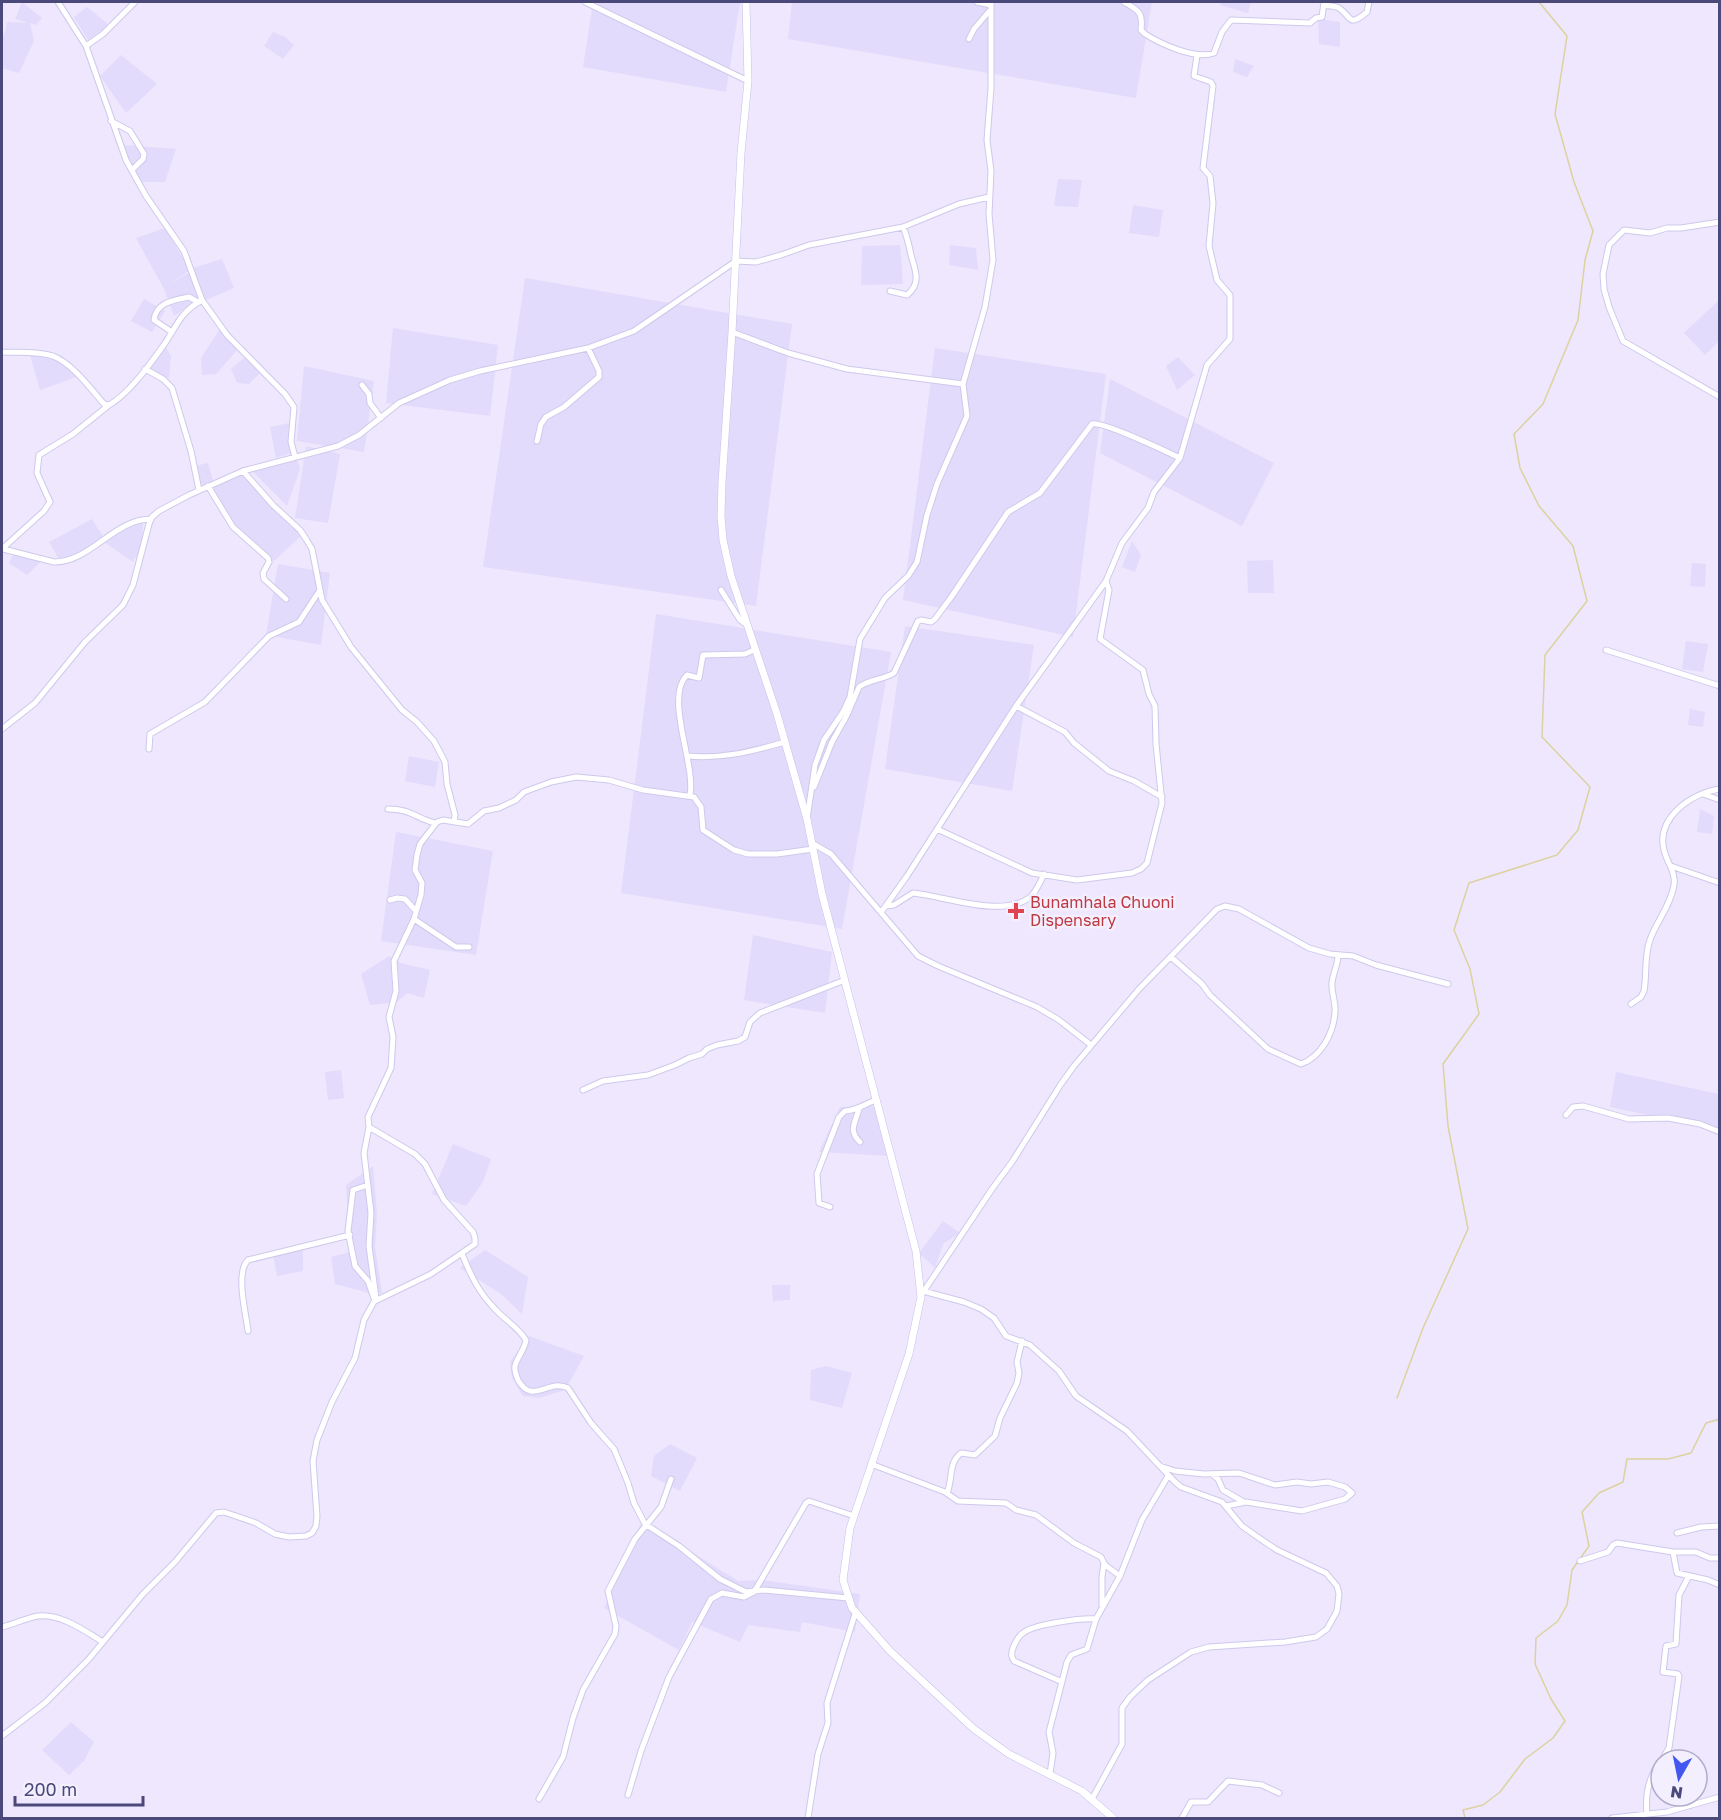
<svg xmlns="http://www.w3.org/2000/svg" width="1721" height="1820" font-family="'Golos Text',sans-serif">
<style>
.residential{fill:#e3dbfb}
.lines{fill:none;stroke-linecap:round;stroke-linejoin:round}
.stream{stroke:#dcd29f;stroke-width:1.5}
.street-casing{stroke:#cec9eb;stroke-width:7}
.secondary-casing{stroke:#c7c1eb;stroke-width:8}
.street{stroke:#fff;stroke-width:5}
.secondary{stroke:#fff;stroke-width:7}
.health-dot{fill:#e0444e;stroke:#f4efff;stroke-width:2}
.labels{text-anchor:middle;stroke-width:5;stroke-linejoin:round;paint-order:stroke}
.health-label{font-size:16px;fill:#be3a42;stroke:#f4efff;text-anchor:start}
</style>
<rect width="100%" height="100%" fill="#eee7fe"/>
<path class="residential" d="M22,2L42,18L36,25L30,23L34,41L19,73L2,68V36H4L7,22L28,23L15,19Z
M593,2H740L726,92L583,67Z
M792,2H1152L1136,98L788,39Z
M1221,2H1251L1248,13L1220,5Z
M87,7L109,25L88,40L74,17Z
M1318,19L1340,22V47L1319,44Z
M273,32L285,37L294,45L283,59L264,46Z
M121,55L157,84L126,113L100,76Z
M1235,59L1254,66L1247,77L1233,72Z
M122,145L176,149L165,182H140Z
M1058,179L1082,180L1078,207L1054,206Z
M1133,205L1163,210L1159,237L1129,233Z
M165,228L190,270L169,285L191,271L201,297L174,316L164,289L136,238Z
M900,245L903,284L861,285L862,246Z
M950,245L976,248L978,270L949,265Z
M222,259L234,288L206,300L193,268Z
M525,278L792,324L756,606L483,567Z
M144,299L165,311L152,332L131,321Z
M1719,300V341L1705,355L1684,333Z
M393,328L498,345L490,416L386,403Z
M220,329L238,349L216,374L202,375L201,358Z
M163,342L171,356L169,378L146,369Z
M935,348L1106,374L1073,637L903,600Z
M30,355L57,360L76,377L40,390Z
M245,357L261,372L249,384L237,383L231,369Z
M1178,357L1195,375L1177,390L1166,366Z
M304,366L374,381L364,452L297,441Z
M1110,379L1274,463L1242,526L1100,453Z
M289,423L291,453L276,458L270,427Z
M306,446L340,454L328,523L295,518Z
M296,456L300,469L287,506L249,468Z
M208,463L213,481L201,485L195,466Z
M246,472L281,511L273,520L283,510L302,535L274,561L233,522L211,487Z
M92,519L104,538L61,563L49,542Z
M143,519L142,546L133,562L104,542L122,526Z
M1132,541L1141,555L1135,572L1122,567Z
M16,549L45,558L27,575L9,563Z
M1273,560L1274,593H1248L1247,561Z
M1692,563L1706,564L1705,587L1690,586Z
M278,564L330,573L321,645L266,635Z
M656,614L891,652L842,929L621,893Z
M905,626L1034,645L1012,791L885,769Z
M1686,641L1708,644L1703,672L1682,669Z
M1690,709L1705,712L1703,727L1688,725Z
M409,756L439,762L435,787L405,781Z
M1700,809L1714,816L1712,834L1697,832Z
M396,832L493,851L476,955L381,941Z
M753,935L832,952L825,1013L744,1000Z
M389,956L401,963L430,970L424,998L407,993L397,1002L370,1005L361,974Z
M341,1070L344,1098L328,1100L325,1072Z
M1616,1072L1719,1094V1130L1610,1107Z
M876,1106L888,1156L819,1152L840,1107Z
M453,1144L491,1159L483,1182L466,1206L432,1194Z
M373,1166L377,1214L375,1246L382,1293L373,1294L335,1284L331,1257L350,1252L346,1185Z
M943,1221L960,1233L943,1244L935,1268L919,1253Z
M289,1246L303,1248V1271L277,1276L273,1253Z
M485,1250L528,1277L522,1314L501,1294L460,1268Z
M772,1285H790V1300L773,1301Z
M529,1336L584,1356L565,1390L539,1398L523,1396L512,1378L510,1362Z
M826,1366L852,1373L842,1408L810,1400L811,1370Z
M670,1444L697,1458L680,1491L651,1476L654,1456Z
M642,1521L738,1581L762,1580L860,1594L855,1632L802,1622L800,1632L748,1625L740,1642L692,1622L679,1650L604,1608Z
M71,1722L94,1742L84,1761L69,1775L42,1750Z"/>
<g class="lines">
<path class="stream" d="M1397,1398L1423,1328L1468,1229L1448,1126L1443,1064L1479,1014L1470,969L1454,930L1469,883L1557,855L1578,830L1590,787L1542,737L1545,655L1587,601L1573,546L1539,506L1520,468L1514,434L1543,404L1578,320L1585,260L1593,231L1574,182L1555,114L1567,36L1539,2
M1465,1818L1463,1810L1483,1805L1500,1792L1525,1759L1553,1738L1565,1721L1551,1699L1535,1664L1536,1638L1558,1621L1567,1605L1572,1570L1589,1546L1582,1512L1599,1493L1623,1482L1627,1459H1668L1691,1453L1706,1423L1720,1419"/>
<g class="street-casing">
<path id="street" d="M58,2L86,46L126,160L146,196L184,251L202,300L227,335L285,394L294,407L291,442L295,457
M585,2L748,81
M977,2L991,5
M1124,2C1139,11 1143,12 1141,30L1145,34C1161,44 1195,60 1214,53L1222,32L1231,20L1310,23L1316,18L1322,17L1324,2
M1324,5C1328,6 1335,6 1339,8C1352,17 1348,28 1367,12L1369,2
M969,39L974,29L991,9
M86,46L103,34L135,2
M111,121L130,131L144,154L143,159L132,170
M1720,222L1681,228H1667L1650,233L1624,230L1609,245L1603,274L1604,289L1609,307L1623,341L1720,397
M890,291L907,295C922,283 915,270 911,255C909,245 907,236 903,227
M172,332L154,320C156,302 174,300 189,297L198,302
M732,332L788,353L847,369L963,384
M2,352C18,353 37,351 53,356C73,364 90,388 104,404L109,405C129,394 150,364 163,346C178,325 178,314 202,300
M145,369L163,379L172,388L191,451L199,490
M362,385L369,394L370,403L381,418
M537,441L541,424L546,417L564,407L599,377V371L588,348
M243,471L273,505L300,530L306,539L312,549L322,600L351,647L402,710L417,722L434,741L445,762L447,784L455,815L454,822
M208,486L233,527L268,558L269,562L263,573L264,579L286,599
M2,549L44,511L50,502L37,473L39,455L73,434L109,405
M3,549L54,562C91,562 114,519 151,519
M721,590L740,620L747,625
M1606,650L1720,686
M1016,706L1065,732L1074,743L1109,771L1134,781L1162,797
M2,729L35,703L85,642L123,605L133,585L149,524L152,517L159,511L189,495L243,471L338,446L359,435L399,403L450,380L480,371L588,348L634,331L736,261L756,262L781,255L809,245L903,227L959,204L989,197
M149,749L150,734L205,702L269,636L299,622L320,590
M687,756C723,759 750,752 785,742
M814,787L832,742L847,715L859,687C869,679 883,680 894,673L918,621L921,620L931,622L935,619L952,596L1008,512L1040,493L1092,424C1103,421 1165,451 1180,458
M1703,794L1720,800
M690,795C696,765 664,697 687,675L699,678L703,655L745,654L754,650
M388,809C411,809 415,818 435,823
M807,819L815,765L824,740L843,712L850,697L860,639L885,598L908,576L917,562L927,515L937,484L967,416L963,384L985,307L993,260L989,214L991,171L987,140L991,88V2
M937,829L1032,873L1077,880L1132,873L1141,869L1147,863L1162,803L1156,744L1155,706L1149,694L1143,670L1100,639L1109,590L1106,581
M812,843L831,854L918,956L938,966L1037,1007L1059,1020L1091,1045
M1671,866L1720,883
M390,900L397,898L405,899L416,911
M886,906L894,905L913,893C944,896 1001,918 1029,898C1036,893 1040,882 1044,874
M882,911L907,876L1016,706L1106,581L1122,543L1148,508L1154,492L1180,458L1207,365L1230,339V295L1217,280L1209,246L1213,203L1210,176L1203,168L1213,86L1211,82L1194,76L1197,55
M414,919L456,947H469
M1171,957L1202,984L1210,995L1268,1049L1301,1064C1321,1057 1334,1033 1335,1011C1336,1002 1331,993 1332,983C1333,973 1338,965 1338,955
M1631,1004L1641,997L1644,991C1647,975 1644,956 1650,940C1656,922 1671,905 1674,885C1676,872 1667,863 1664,850C1656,818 1691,793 1720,789
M583,1090L603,1081L648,1075L675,1065L689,1058L702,1054L707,1049L717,1045L738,1041L745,1037L750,1022L760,1013L845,980
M859,1109C855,1123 848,1131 860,1142
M1566,1115L1573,1107L1583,1106L1629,1119L1668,1118L1700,1124L1720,1132
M368,1185L353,1190L348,1231L355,1266L368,1281L375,1301L431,1274L475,1244V1238L473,1232L444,1200L425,1164L415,1154L369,1127
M830,1207L819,1203L817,1174L839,1117L845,1111C858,1110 864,1104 876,1100
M462,1254C471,1276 479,1293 496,1310C506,1321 518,1327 526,1340C525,1349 517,1357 515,1366C514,1371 516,1375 518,1380C533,1406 548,1378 568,1388L591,1423L614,1449L628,1483L634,1503L645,1524L679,1546L720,1579L746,1592L764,1590L848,1598
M923,1291L964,1302L981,1309L994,1318L1006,1336L1030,1345L1059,1371L1076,1396L1127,1431L1175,1482L1181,1487L1222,1502L1242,1526L1259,1538L1277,1550L1326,1573L1337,1586L1339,1594L1337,1611L1327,1629L1316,1637L1285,1642L1209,1647L1191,1652L1148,1680L1130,1697L1122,1708V1744L1092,1799
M922,1294L992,1189L1012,1162L1061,1084L1074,1066L1139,989L1217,909L1225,906L1239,909L1309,948L1330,954L1353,956L1376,965L1448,984
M248,1331C246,1313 235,1273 248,1260L350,1235
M871,1464L945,1492L958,1501L1006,1503L1016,1510L1036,1515L1074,1543L1101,1557L1105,1565L1120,1576
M1160,1466L1175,1471L1204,1474L1239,1473L1275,1485L1297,1482L1311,1484L1328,1482L1345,1487L1352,1493L1345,1499L1302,1511L1246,1502L1226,1506
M1212,1474L1218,1479L1223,1490L1242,1501
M947,1493C953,1479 948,1463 961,1453L975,1455L995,1436L1000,1418L1017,1383L1019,1373L1017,1362L1022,1341
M1677,1533L1701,1527L1720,1526
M1673,1552L1677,1573L1708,1580L1720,1585
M1580,1561L1608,1552L1613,1545L1617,1543L1673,1552H1696L1710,1558H1720
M1102,1606V1577L1104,1563
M2,1627C14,1624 26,1618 38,1616C60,1613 85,1631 103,1642
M1060,1681L1014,1661C1011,1656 1011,1654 1013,1648C1015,1643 1018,1636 1023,1633C1034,1624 1081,1618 1096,1619
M2,1736L45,1703L88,1660L143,1594L175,1562L216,1513L224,1512L256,1523L275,1534L289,1537L306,1536L312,1533L316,1526L317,1516L313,1461L317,1440L332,1402L355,1358L364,1320L376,1298L369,1246L371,1213L364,1153L369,1127L368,1117L391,1068L393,1037L389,1017L396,991L394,961L414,919L421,895L422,883L415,870L417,855L420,844L437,822L443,820L468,824L484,811L499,808L516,800L524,792L551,782L576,777L609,780L643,790L694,797L701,807L703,830L734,850L748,854H777L813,849
M1662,1760L1669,1748L1679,1676L1678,1674L1663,1672L1666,1646L1676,1644L1679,1595L1689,1576
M1050,1774L1053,1753L1049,1732L1067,1662L1071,1655L1087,1649L1096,1619L1120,1576L1142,1520L1168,1476
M628,1795L641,1751L669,1677L711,1599L722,1593L744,1597L754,1592L806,1503L809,1501L854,1516
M539,1799L563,1757L573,1718L583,1690L615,1634L616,1626L608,1591L635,1539L661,1507L671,1479
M1647,1814C1645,1795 1649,1776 1661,1761
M808,1818L818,1754L828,1723L827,1703L855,1614
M1182,1818L1191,1802H1208L1228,1781L1262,1785L1279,1793
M1612,1818L1667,1812L1720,1797"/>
</g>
<g class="secondary-casing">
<path id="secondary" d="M746,2L748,81L741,153L732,332L722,482L721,516L723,540L731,576L777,714L807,819L822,894L916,1251L921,1297L909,1354L850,1528L843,1580L852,1608L890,1651L974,1729L1009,1754L1082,1791L1113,1818"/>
</g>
<use href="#street" class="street"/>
<use href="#secondary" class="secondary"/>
</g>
<path class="health-dot" d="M1013 902h6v6h6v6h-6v6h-6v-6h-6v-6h6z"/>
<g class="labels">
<g class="health-label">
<text x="1030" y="908">Bunamhala Chuoni<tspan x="1030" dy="18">Dispensary</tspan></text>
</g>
</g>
<rect width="1721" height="1820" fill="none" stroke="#4a497a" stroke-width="6"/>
<g transform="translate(1679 1778) rotate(189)"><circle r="28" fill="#f4efff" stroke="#b0adca" stroke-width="1.5"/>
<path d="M0-4.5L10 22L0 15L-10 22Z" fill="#4456f0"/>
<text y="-9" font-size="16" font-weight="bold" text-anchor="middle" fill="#4a497a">N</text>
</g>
<path d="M15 1796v9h128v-9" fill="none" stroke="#4a497a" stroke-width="3"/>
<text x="24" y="1796" font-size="18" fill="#4a497a" stroke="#f4efff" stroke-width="4.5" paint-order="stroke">200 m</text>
</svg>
